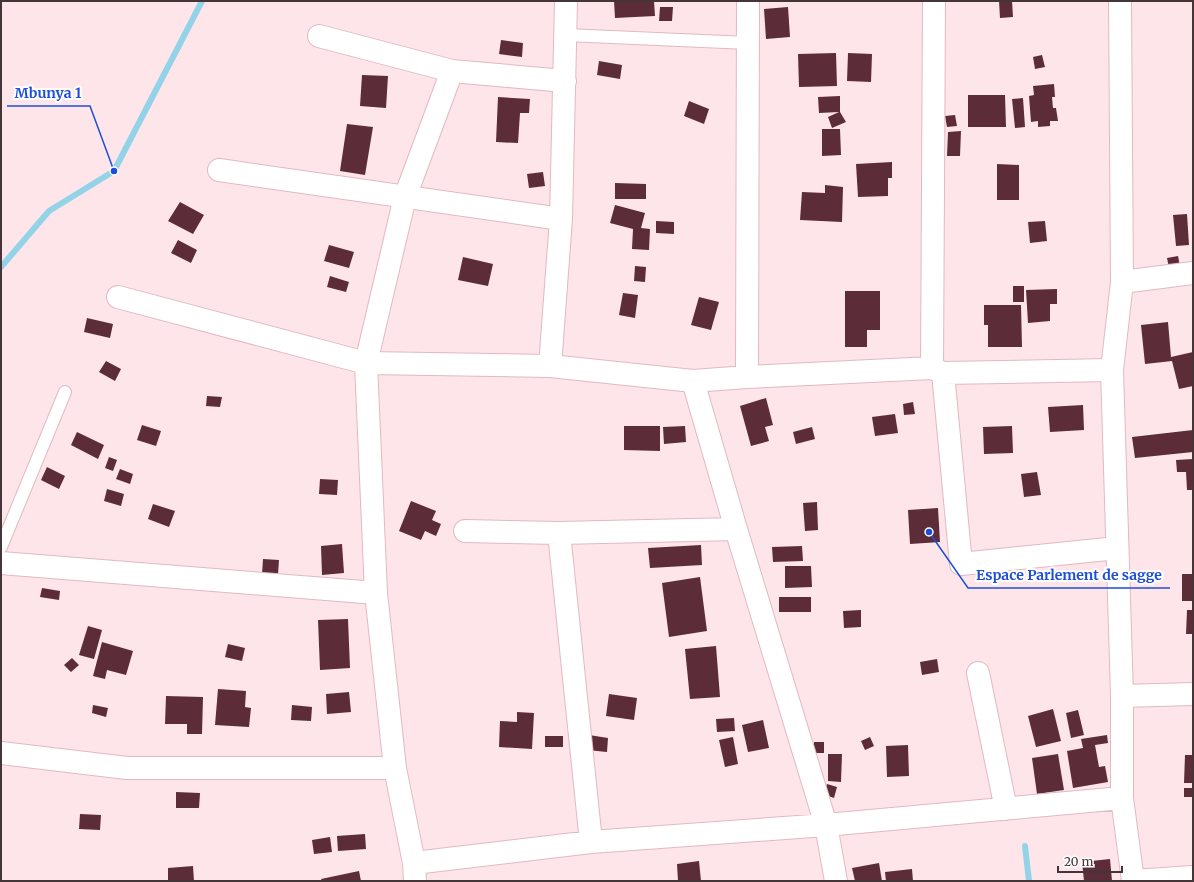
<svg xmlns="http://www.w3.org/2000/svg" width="1194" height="882" font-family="Merriweather,serif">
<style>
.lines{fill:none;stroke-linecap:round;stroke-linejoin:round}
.stream{stroke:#92d3e7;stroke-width:6}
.building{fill:#5c2c38}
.service-casing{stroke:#e1b9c1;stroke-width:14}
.minor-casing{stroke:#e1b9c1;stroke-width:24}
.service{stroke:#fff;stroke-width:12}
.minor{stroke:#fff;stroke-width:22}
.leader{fill:none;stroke:#1d4ed8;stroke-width:1.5}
.callout-dot{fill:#1d4ed8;stroke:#fff;stroke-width:1.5}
.callout-label{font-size:14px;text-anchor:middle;font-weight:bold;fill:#1d4ed8;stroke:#fff;stroke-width:4;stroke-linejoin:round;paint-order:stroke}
</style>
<rect width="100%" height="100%" fill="#fee5ea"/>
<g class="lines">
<path class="stream" d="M1,267L49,211L114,171L202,1
M1025,846L1029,881"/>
</g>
<path class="building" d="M614,1H654L655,16L615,18Z
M999,1H1012L1013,17L1000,18Z
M660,7H673L672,21H659Z
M788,7L790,37L766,39L764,9Z
M501,40L523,43L522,57L499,54Z
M836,53L837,86L799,87L798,54Z
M848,53L872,54L871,82L847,81Z
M1042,55L1045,67L1035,69L1033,57Z
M599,61L622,65L620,79L597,75Z
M362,75L388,76L386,108L360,106Z
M1054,84L1055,97H1052L1053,108H1056L1058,121H1050V126L1038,127V121L1031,122L1029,96L1034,95L1033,86Z
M968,95H1005L1006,127H968Z
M840,96V112L846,122L832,128L828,117L839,112L819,113L818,97Z
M498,97L530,99L529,113H520L518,143L496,142Z
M1023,98L1025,127L1015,128L1012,99Z
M689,101L709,109L704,124L684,116Z
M955,115L957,126L947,127L945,116Z
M347,124L373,127L365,175L340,171Z
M822,129H840L841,155L822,156Z
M961,131L960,156H947L948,132Z
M892,162V178H888V196L858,197L856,164Z
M997,164L1019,165V200H997Z
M543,172L545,186L529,188L527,174Z
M615,183L646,184V199H615Z
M825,185L843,187L842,222L800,220L802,192L825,193Z
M180,202L204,215L193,234L168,221Z
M615,205L645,213L641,228L650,229L649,250L632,249L633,229L610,223Z
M1187,214L1189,245L1176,246L1173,215Z
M656,221L674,222V234L656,233Z
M1045,221L1047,241L1030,243L1028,222Z
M178,240L197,250L191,263L171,253Z
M329,245L354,252L349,268L324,261Z
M1178,256L1180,266L1169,268L1167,258Z
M463,257L493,264L488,286L458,280Z
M635,266L646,267L645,282L634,281Z
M330,276L349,282L346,292L327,287Z
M1013,286H1024V302H1013Z
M1057,289V304H1050V321L1028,323L1026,290Z
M845,291H880V330H867V347H845Z
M623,293L638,295L635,318L619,315Z
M699,297L719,302L711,330L691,325Z
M984,305H1021L1022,347H988V325H984Z
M87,318L113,324L110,338L84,332Z
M1168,322L1171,357L1193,352V386L1179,389L1172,361L1145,364L1141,325Z
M106,361L121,369L115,381L99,372Z
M207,396L222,397L220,407L206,406Z
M766,398L773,425L765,427L769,441L751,446L740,406Z
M913,402L915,414L904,415L903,404Z
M1083,405L1084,430L1050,432L1048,407Z
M895,414L898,433L875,436L872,417Z
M142,425L161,431L156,446L137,440Z
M624,426H660V451L624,450Z
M685,426L686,442L664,444L663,427Z
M1012,426L1013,453L984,454L983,427Z
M812,427L815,439L796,444L793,432Z
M1193,430V452L1135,458L1132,437Z
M77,432L104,445L98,459L71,445Z
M109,457L117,460L113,471L105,468Z
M1193,459V490H1187L1186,472H1177L1176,460Z
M47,467L65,476L59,489L41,480Z
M120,469L133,474L130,484L116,479Z
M1037,472L1041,495L1024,497L1021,474Z
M320,479L338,480L337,495L319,494Z
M107,489L124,494L121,506L104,501Z
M411,501L436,511L432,520L441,524L436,536L425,531L421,540L399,531Z
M817,502L818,530L805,531L803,503Z
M153,504L175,511L169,527L148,519Z
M938,508L940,542L910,544L908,510Z
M342,544L344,573L322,575L321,546Z
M701,545L702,565L650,568L648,548Z
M802,546L803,561L773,562L772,547Z
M263,559L279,560L278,574H262Z
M785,566H811L812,587L785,588Z
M1182,574H1193V601H1182Z
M700,577L707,631L669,637L662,583Z
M42,588L60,591L59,600L40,597Z
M779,597H811V612H779Z
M861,610V627L844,628L843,611Z
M1187,610H1193V634H1186Z
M348,619L350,668L320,670L318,620Z
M88,626L102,630L94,659L79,655Z
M102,642L133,651L126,675L107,670L105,679L93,676Z
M228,644L245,648L242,661L225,657Z
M716,646L720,697L690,699L685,649Z
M72,658L79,665L71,672L64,665Z
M937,659L939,672L922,675L920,662Z
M218,689L246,691L245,707L251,708L249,727L215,725Z
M349,692L351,712L327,714L326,694Z
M609,694L637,698L634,720L606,716Z
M166,696L203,697L202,734H187V724H165Z
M93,705L108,708L106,717L92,713Z
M292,705L312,707L311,721L291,720Z
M1053,709L1061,741L1036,747L1028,716Z
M1078,710L1084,735L1071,738L1066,713Z
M517,712L534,713L532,749L499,747L500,721L517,722Z
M734,718L735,731L717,732L716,719Z
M763,720L769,748L748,752L742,725Z
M589,735L608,738L607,752L587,750Z
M1107,735L1108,743L1095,745L1099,767L1105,766L1108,782L1073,788L1067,751L1083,748L1081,739Z
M545,736H563V747H545Z
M733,737L738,764L725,767L719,740Z
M870,737L874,746L865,750L861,741Z
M814,742H824V753H814Z
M908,745L909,776L887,777L886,746Z
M828,754H842L841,782L828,781Z
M1058,754L1064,790L1037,794L1032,758Z
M1185,755H1193V783H1184Z
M827,784L837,787L834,798L823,794Z
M1184,788H1193V797H1184Z
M176,792L200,793L199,808H176Z
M80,814L101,815L100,830L79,829Z
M365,834L366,849L338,851L337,836Z
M330,837L332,852L314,854L312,840Z
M1110,859L1112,881H1084L1082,862Z
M699,861L701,881H678L677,864Z
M879,863L882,881H855L852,868Z
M193,866L194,881H168V868Z
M912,869L913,881H886L885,872Z
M359,871L361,881H322L321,879Z"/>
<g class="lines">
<g class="service-casing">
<path id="service" d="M566,35L748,43
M1,547L65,392"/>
</g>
<g class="minor-casing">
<path id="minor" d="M1120,1L1122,282L1112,370L1122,696V798L1133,881L1193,877
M319,36L452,71L565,81
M219,170L561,219
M1122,282L1193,273
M118,297L366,363L550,366L693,381L747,377L932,368L943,373L1112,370
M550,366L561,219L566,1
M932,368L934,1
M943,373L961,564L1117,548
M747,377L748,1
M693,381L736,529L826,825L836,881
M465,531L559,533L736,529
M559,533L591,842
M1,563L376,593
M978,673L1006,809
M1122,696L1193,694
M1,753L127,768H395
M414,863L591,842L826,825L1122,798
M415,881L414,863L395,768L376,593L366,363L405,197L452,71"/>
</g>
<use href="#service" class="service"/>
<use href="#minor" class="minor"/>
</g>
<path class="leader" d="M114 171L90 106H7M929 532L968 588H1170"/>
<g class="callout-dot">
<circle cx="114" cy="171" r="4"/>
<circle cx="929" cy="532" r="4"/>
</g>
<g class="callout-label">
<text x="48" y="98">Mbunya 1</text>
<text x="1069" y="580">Espace Parlement de sagge</text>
</g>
<rect width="1194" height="882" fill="none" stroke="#453538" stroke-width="4"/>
<path d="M1058 866v6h64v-6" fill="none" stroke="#453538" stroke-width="2"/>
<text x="1064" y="866" font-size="12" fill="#453538" stroke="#ffffff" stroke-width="3" paint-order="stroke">20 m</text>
</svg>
